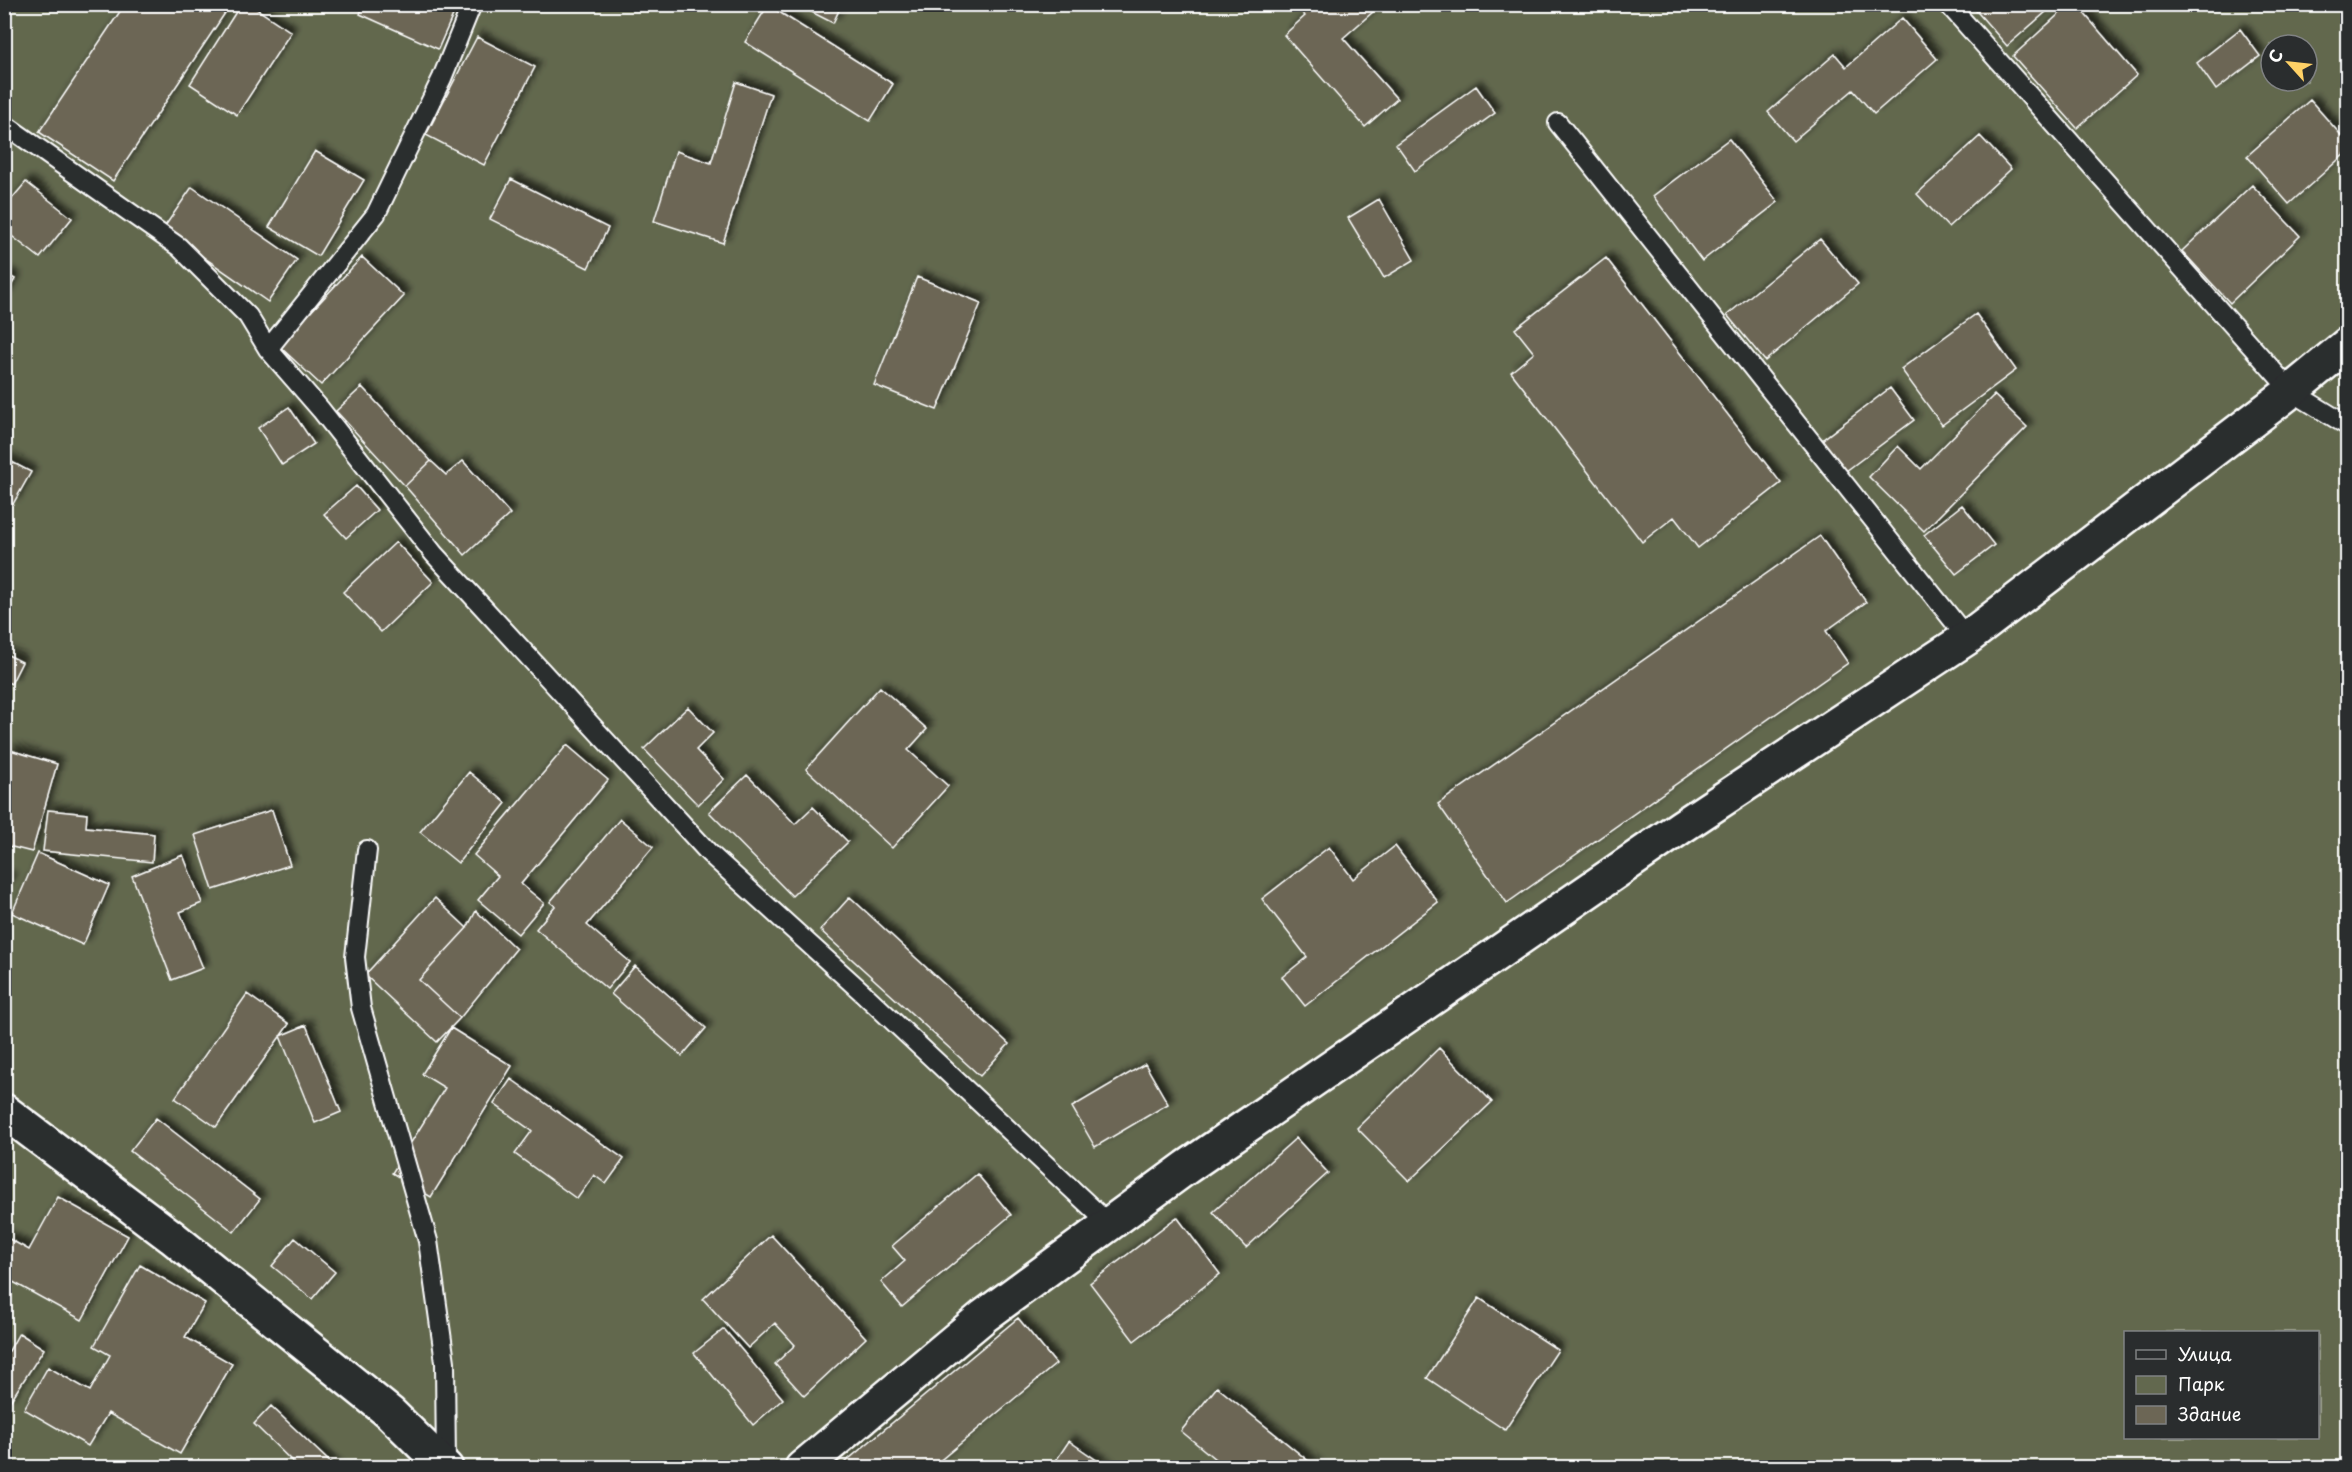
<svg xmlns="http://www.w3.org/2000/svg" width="2352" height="1472" font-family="'Playpen Sans',sans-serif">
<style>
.green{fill:#62684e;stroke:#b0b4a6;stroke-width:1.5;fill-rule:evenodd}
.building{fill:#6c6655;stroke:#fff;stroke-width:1.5;filter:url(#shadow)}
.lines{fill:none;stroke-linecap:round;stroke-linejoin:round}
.service-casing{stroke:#fff;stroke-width:22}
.minor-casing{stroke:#fff;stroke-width:38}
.tertiary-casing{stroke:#fff;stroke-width:38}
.service{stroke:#2a2d2e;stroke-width:18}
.minor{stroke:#2a2d2e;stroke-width:33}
.tertiary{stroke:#2a2d2e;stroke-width:33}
</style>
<defs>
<filter id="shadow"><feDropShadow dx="5.5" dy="-5.5" stdDeviation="3" flood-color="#0009"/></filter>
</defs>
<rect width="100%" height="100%" fill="#3e3e3a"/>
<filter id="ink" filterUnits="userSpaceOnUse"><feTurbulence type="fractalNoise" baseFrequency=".0167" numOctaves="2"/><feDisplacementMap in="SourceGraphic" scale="12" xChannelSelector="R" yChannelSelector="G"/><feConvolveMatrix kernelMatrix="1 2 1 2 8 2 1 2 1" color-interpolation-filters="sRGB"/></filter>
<g filter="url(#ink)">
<path class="green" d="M5,5H2347V1467L5,1468ZM2271,45H2307V81H2271ZM2126,1332H2318V1438H2126Z"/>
<path class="building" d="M125,4H231L113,181L39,132Z
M241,4H249L291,32L237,115L190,84Z
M364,4H429L453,15L438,49L360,14Z
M796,4H842L833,23Z
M1294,4H1382L1343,38L1397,99L1365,127L1284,35L1305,16Z
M1974,4H2054V5L2007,46L1972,6Z
M2070,4H2076L2137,75L2077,128L2013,56Z
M768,5L893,84L870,121L745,42Z
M1902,18L1937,59L1874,114L1853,90L1793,141L1768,112L1835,54L1846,67Z
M2240,29L2260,56L2216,90L2197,63Z
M477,37L535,67L484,165L426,135Z
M736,82L771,94L723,243L654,221L676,151L711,163Z
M1476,86L1495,113L1415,171L1396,144Z
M2310,100L2348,143V151L2289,204L2247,156Z
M1980,136L2011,169L1948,227L1917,194Z
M1729,139L1778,202L1702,261L1653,196Z
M315,151L364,180L318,256L269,227Z
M511,179L608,228L588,268L490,219Z
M26,182L72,218L40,258L4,230V208Z
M2252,185L2300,236L2230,303L2182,251Z
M192,187L297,260L268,302L163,229Z
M1379,199L1414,260L1384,278L1348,218Z
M1820,239L1858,284L1765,361L1727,315Z
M362,257L404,296L321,385L279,346Z
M1606,258L1781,483L1698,548L1674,517L1642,542L1511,372L1534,353L1515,329Z
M4,273L15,279L4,298Z
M917,277L981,303L937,410L874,385Z
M1976,314L2016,370L1942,425L1901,369Z
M362,387L431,461L405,486L336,411Z
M1890,388L1914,420L1846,471L1822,440Z
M1994,395L2027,427L1924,531L1869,477L1898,446L1921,469Z
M289,407L314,444L282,465L258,428Z
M4,458L31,472L13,504L4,500Z
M431,461L446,475L463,461L510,514L465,555L405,486Z
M356,486L377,510L346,538L324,514Z
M1962,505L1994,545L1956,574L1924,535Z
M1820,536L1866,602L1826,631L1848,663L1507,903L1438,804Z
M396,542L433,582L381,632L343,592Z
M4,653L22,662L11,684L4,680Z
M880,687L927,729L908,750L948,786L892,848L806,769Z
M688,707L713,733L696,750L724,779L698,805L644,749Z
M567,745L608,780L521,884L544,903L518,934L478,900L498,876L474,855Z
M10,750L57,764L32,852L4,845V771Z
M469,772L506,803L458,863L420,832Z
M747,775L795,824L813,807L848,842L792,896L709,812Z
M48,810L87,814L86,827L154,834L152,862L43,851Z
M272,810L290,865L213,890L195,835Z
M620,819L653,847L587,925L630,962L607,989L536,929L555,906L550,902Z
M1395,846L1438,902L1305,1006L1282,977L1307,957L1262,899L1329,847L1353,879Z
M38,853L109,885L83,945L12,913Z
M183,855L202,903L180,912L203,968L172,980L132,876Z
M4,876L10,879L4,889Z
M850,897L1009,1044L980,1076L820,930Z
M435,898L467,928L419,980L460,1018L437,1042L365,975Z
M476,911L516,949L460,1018L419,980L467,928Z
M635,966L706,1028L682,1056L611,994Z
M247,994L289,1024L216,1127L175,1098Z
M306,1025L341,1112L315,1123L280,1036Z
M451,1028L512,1066L431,1197L392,1173L445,1088L422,1074Z
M1439,1048L1492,1102L1409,1181L1357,1128Z
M1145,1064L1168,1104L1095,1147L1072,1107Z
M511,1079L624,1159L606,1184L594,1175L577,1199L515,1154L532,1131L494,1104Z
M156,1118L260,1199L234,1232L130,1151Z
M1296,1138L1328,1173L1246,1248L1213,1212Z
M977,1174L1011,1215L902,1307L881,1282L905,1261L892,1246Z
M58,1197L128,1236L82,1320L4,1277V1236L29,1250Z
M1177,1217L1220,1274L1134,1341L1090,1283Z
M771,1235L866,1338L804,1396L775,1364L795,1345L775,1323L748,1348L703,1299Z
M295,1238L335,1272L312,1299L272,1266Z
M140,1265L205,1303L185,1337L232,1364L180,1454L108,1413L88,1446L24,1409L48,1367L90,1391L110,1355L94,1346Z
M1479,1298L1558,1350L1505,1430L1427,1378Z
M1018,1318L1056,1364L931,1468H838Z
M724,1329L783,1399L753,1425L694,1353Z
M19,1333L44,1349L9,1403L4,1400V1349L9,1351Z
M1217,1387L1317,1468H1226L1181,1431Z
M271,1406L336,1468H299L254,1424Z
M1069,1441L1108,1468H1051Z"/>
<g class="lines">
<g class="service-casing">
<path id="service" d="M1948,4L2291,391L2348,426
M1558,123L1967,638
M4,124L179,247L248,316L268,349L321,410L434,554L709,853L862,992L1108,1223
M268,349L376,214L442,78L472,4
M367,850L355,957L361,1008L428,1241L445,1362L446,1468"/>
</g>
<g class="minor-casing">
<path id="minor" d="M4,1111L172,1237L390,1413L446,1468"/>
</g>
<g class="tertiary-casing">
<path id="tertiary" d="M802,1468L984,1316L1187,1167L1681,827L1967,638L2291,391L2348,344"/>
</g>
<use href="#service" class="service"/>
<use href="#minor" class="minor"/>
<use href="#tertiary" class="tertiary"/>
</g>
</g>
<rect width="2352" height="1472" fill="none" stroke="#2a2d2e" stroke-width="24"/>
<rect x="12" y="12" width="2328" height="1448" fill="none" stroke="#fff" stroke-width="2" filter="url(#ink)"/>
<rect x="2124" y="1331" width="195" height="108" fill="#2a2d2e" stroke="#7f8182" stroke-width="1.5"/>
<rect x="2136" y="1350" width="30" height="9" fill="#2a2d2e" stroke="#7f8182" stroke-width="1.5"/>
<text x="2178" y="1361" font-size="18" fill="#ffffff">Улица</text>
<rect x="2136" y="1376" width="30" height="18" fill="#62684e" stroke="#7f8182" stroke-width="1.5"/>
<text x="2178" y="1391" font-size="18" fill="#ffffff">Парк</text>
<rect x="2136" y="1406" width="30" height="18" fill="#6c6655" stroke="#7f8182" stroke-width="1.5"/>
<text x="2178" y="1421" font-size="18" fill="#ffffff">Здание</text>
<g transform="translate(2289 63) rotate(297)"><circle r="28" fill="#2a2d2e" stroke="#7f8182" stroke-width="1.5"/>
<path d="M0-4.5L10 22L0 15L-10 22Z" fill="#ffd166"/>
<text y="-9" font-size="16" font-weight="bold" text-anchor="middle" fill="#ffffff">С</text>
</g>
</svg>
